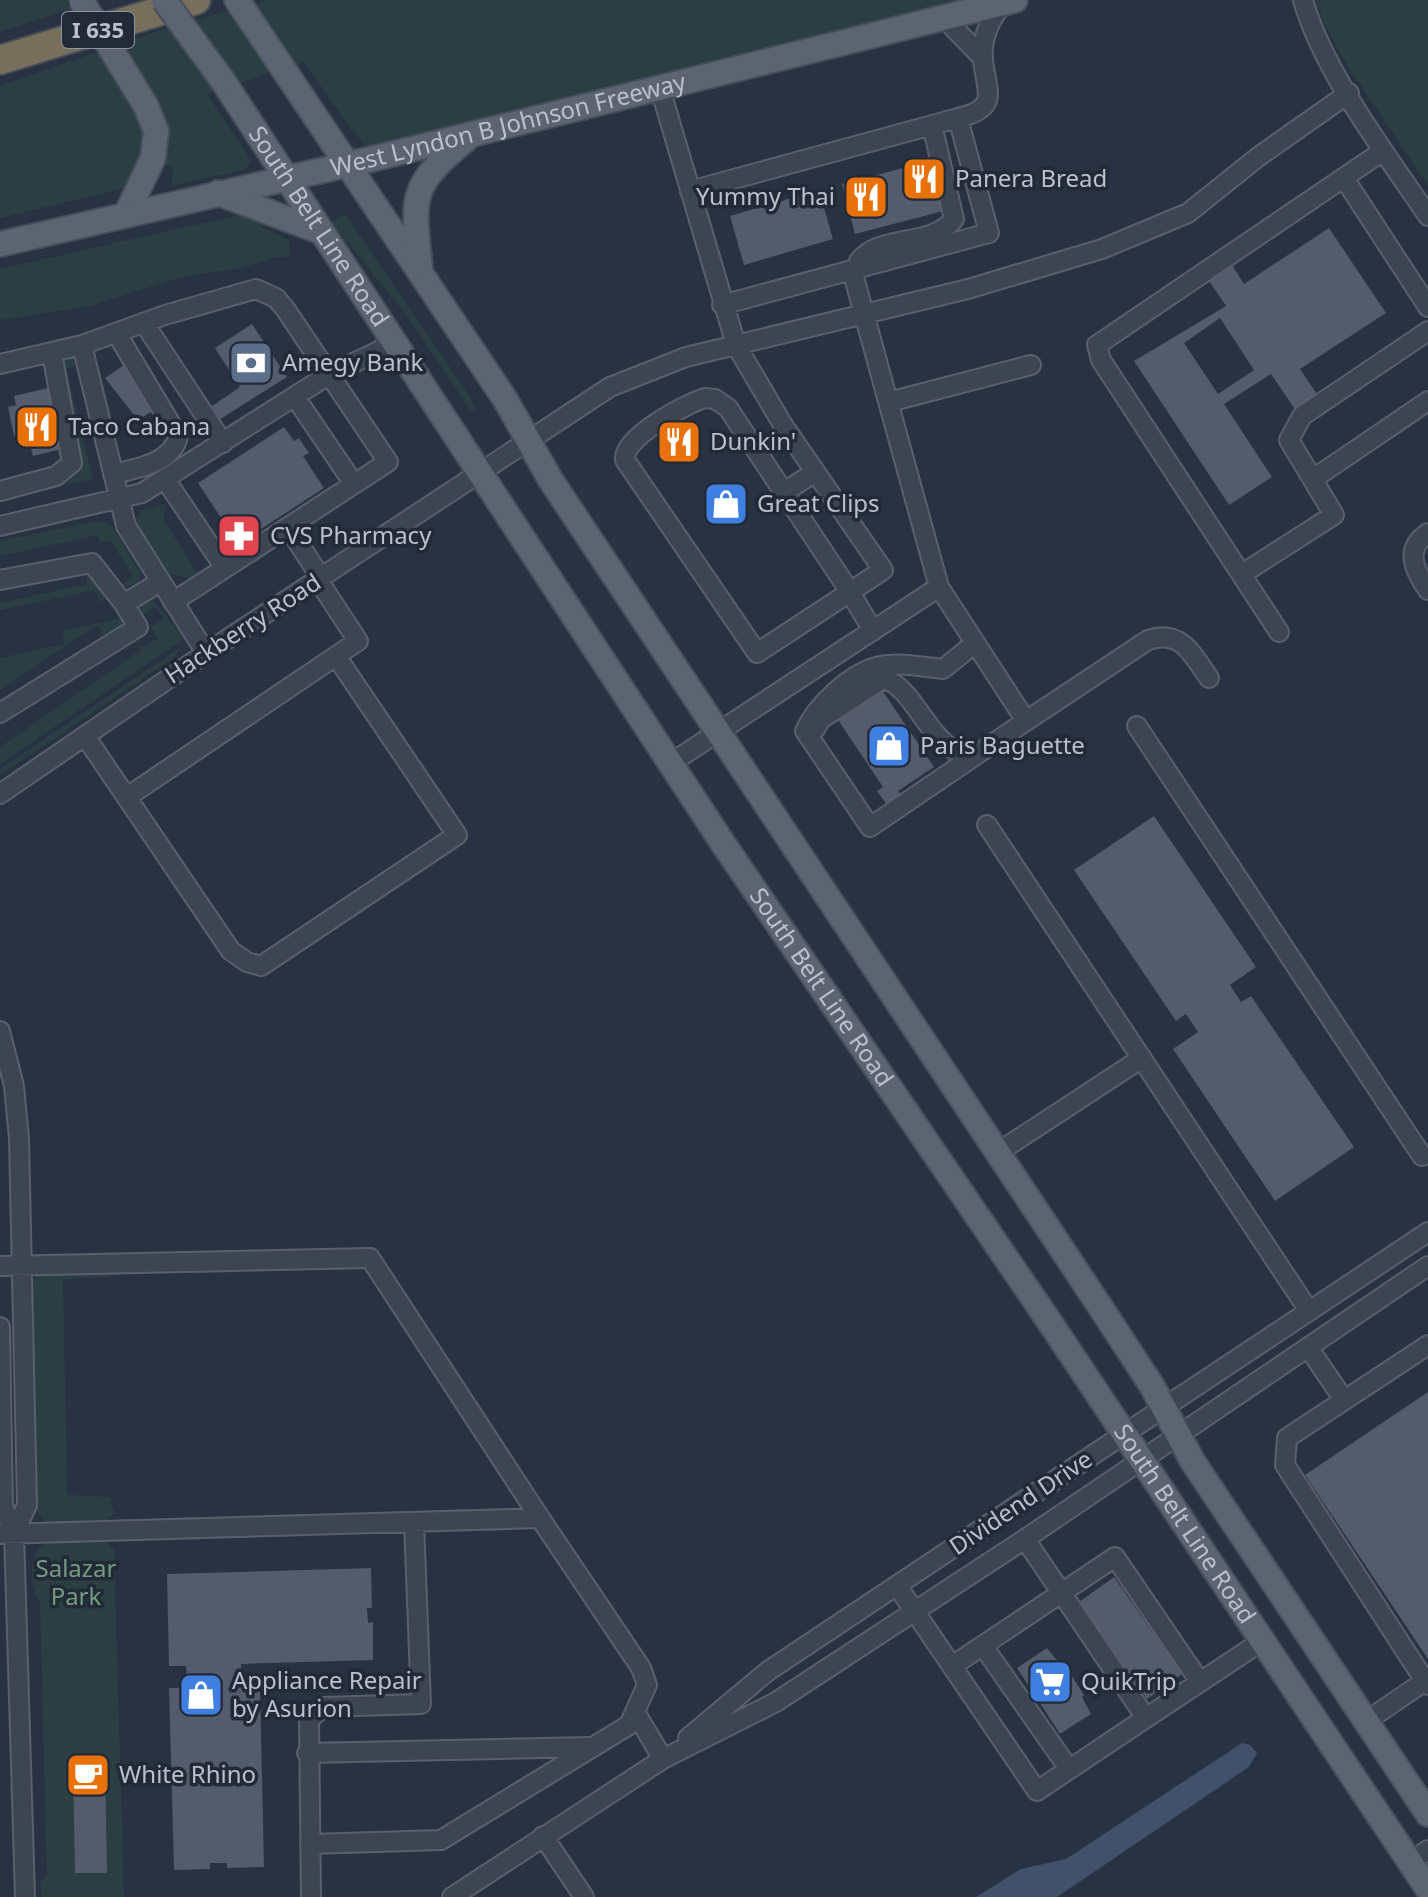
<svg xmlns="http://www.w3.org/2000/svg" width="1428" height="1897" font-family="'Noto Sans',sans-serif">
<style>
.green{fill:#2b3f43}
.water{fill:#42516b}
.building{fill:#535b6c;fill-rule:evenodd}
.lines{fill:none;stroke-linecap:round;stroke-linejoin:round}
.minor-casing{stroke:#59606c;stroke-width:22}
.major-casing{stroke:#474e5b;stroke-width:28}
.highway-casing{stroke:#454d59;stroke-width:32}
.minor{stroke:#3d4552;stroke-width:18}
.major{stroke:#5c6471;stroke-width:24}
.highway{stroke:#776e5b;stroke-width:28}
.major-bridge-casing{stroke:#474e5b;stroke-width:28;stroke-linecap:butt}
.major-bridge{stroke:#5c6471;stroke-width:24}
.labels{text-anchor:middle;stroke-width:7;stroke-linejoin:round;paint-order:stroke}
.shield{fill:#222a37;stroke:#8d939f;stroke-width:2}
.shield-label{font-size:22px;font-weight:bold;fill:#bbc0cb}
.street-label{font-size:24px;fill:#bbc0cb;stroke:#222a37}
.poi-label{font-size:24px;fill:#bbc0cb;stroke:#222a37;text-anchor:start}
.park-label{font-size:24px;fill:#749b7f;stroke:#222a37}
</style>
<rect width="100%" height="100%" fill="#293242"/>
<path class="green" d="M0,0H98L0,32Z
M268,0H958L368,148L350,128L304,62L207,94L251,160L246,169L171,186L173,167L155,161L129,187L0,218V86L164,29Z
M1316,0H1428V186L1342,57L1324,23Z
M345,214L470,397L475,409L471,411L408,317L331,222Z
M235,216L259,218L261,227L289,240L290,257H276L241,268L181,277L90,306L0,320V269Z
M71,358L78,365L66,369L93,479L12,496L69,476L61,360Z
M165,504L164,520L197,573L190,578L170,574L138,530L136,519L142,510Z
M99,521L112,526L141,575L137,585L124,586L122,584L133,576L110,540L100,542L97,535L0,556V541Z
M87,571L106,594L101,603L94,590L0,610V603L87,584Z
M153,600L180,633L181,641L0,764V747L141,650L134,640L143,648L158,638L151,627L163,618L155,606L143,615L140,610L143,603Z
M122,618L123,624L104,635L97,625L0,690V658L64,644L63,631Z
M181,647L175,657L0,775V769Z
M48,1271L109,1273L112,1277L63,1279L67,1495L110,1497L114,1513L104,1522H46L34,1508L30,1287L37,1276Z
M105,1541L114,1550L124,1897H42L40,1883L47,1877L40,1601C27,1585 30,1554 45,1542Z"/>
<path class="water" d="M1242,1743L1250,1745L1257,1753L1249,1767L1057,1897H976L1021,1869L1066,1859Z"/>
<path class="building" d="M934,160L947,210L855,234L842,184Z
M819,190L833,239L744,265L730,216Z
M1329,228L1386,313L1300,369L1319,397L1296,411L1271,374L1224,404L1272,477L1229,505L1134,361L1226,306L1209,281L1232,265L1244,284ZM1220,318L1254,370L1218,394L1184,343Z
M252,324L287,377L217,421L209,408L240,387L215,348Z
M127,363L157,408L138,420L105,378Z
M52,387L66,448L33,456L27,433L14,436L8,407L16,405L14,396Z
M284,427L294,441L299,438L304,446L309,453L303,456L324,488L235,546L227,541L231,533L198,483Z
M880,687L934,767L898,791L902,795L887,805L877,791L883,787L836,717Z
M1154,816L1256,967L1230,985L1241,1002L1251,996L1354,1147L1275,1201L1173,1049L1198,1032L1186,1014L1176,1021L1074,870Z
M1428,1392V1659L1305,1475Z
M371,1568L372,1608H367L368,1623L373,1622V1660L241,1664V1686H260L264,1867L227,1868V1863H210V1869L174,1870L169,1688H187V1677L186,1666H169L167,1574Z
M1114,1577L1182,1674L1147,1699L1079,1602Z
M1047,1648L1060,1664L1063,1662L1084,1695L1082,1697L1091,1714L1060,1734L1017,1668Z
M105,1762L107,1873H75L73,1763Z"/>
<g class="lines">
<g class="minor-casing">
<path id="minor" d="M1303,0C1323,71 1386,154 1428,216
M944,18L983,58
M660,88L736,345L783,425L883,570L850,592L873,631
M958,118C1001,108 986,91 983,60C981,39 990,16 1006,2
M1344,178L1428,307
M690,191L958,118L989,233L722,305
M858,269L859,261C881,233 932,248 954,219L932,125
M144,323L223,443
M82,345L165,315L256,289L276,298L286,310L388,462L173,602
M0,364L82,345L126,526L206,653
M295,397L354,484
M705,398L715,399L728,408L850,592L757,653L625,460C622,438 685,404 705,398Z
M889,402L1031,365
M113,474C135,469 173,463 178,436L117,334
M165,479L225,568
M1313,479L1428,401
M0,491L56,476L72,463L52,353
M783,493L815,472
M0,526L142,493L330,374L381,350L391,338
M288,527L321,578
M1428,533C1404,549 1414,570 1428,590
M1242,574L1334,515L1289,440L1302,416L1428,331
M0,580L92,563L124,604
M939,587L1026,721L1148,640C1181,629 1192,654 1209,678
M1279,632L1101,360L1097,345L1383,151
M974,644L943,669C923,667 900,662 880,666C851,672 816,706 805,731L870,827L1026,721
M0,713L138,627L124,604L160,582
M1137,726L1422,1156
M815,729L821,719L883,679C910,684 926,734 954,750
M85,736L231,951L247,962L261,966L457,835L336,656L358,641L318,580
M671,763L939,587L852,270
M0,794L206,653L610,387L686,357L968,289L1102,249L1188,213L1258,157L1349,93
M127,797L336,656
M987,825L1309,1311
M0,1031L14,1086L19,1139L27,1505L14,1533
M997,1153L1142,1058
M0,1266L370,1258L540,1518
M0,1327L3,1506L14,1533L25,1897
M1308,1347L1344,1400
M0,1534L540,1518L641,1668L647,1685L629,1725L441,1840L310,1844
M1025,1539L1146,1718L1262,1641
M898,1587L1037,1791L1146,1718
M983,1646L1069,1769
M952,1666L1115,1557L1200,1682
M1425,1681L1285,1465L1287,1438L1428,1345
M635,1712L663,1759
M1365,1722L1425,1681L1428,1685
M688,1738L768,1671L1428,1232
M307,1753L590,1747
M543,1836L584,1897
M1410,1862L1428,1850
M311,1897L309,1720L323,1707L421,1704L414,1523
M452,1897L663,1759L776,1702L1025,1539L1428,1266"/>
</g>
<g class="major-casing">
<g id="major">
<path d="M237,0L505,399L550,479L1103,1311L1152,1386L1193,1462L1428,1814"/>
<path id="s1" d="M223,81L724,845L1051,1324L1428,1889"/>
<path d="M218,193L322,232"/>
<path d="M126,215L153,158L156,131"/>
<path id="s2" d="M0,244L372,159L1015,0"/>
<path d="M420,268C413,198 408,187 465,140"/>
</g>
</g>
<g class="highway-casing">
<path id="highway" d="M0,60L196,0"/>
</g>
<use href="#minor" class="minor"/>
<use href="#major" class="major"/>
<use href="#highway" class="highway"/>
<g class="major-bridge-casing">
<path id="major-bridge" d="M81,0L146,106L156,131
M164,0L223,81"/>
</g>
<use href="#major-bridge" class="major-bridge"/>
</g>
<defs>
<g id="restaurant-square" transform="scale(2.3)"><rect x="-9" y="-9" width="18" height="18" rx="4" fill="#e8710a" stroke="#222a37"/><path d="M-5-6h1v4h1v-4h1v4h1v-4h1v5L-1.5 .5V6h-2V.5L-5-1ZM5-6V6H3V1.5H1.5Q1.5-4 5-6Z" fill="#fff"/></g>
<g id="bank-square" transform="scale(2.3)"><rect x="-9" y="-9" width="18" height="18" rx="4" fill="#5c6f8a" stroke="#222a37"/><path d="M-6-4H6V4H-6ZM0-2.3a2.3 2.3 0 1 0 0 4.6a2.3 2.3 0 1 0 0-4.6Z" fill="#fff"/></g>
<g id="shop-square" transform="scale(2.3)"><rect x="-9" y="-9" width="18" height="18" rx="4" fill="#3f7fe0" stroke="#222a37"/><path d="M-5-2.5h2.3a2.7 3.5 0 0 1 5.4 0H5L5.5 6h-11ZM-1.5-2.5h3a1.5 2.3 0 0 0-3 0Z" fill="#fff"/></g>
<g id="pharmacy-square" transform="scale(2.3)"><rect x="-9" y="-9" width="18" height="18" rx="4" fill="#e0444e" stroke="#222a37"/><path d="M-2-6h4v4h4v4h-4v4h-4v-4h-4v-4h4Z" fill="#fff"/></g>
<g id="supermarket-square" transform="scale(2.3)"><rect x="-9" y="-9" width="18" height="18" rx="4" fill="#3f7fe0" stroke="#222a37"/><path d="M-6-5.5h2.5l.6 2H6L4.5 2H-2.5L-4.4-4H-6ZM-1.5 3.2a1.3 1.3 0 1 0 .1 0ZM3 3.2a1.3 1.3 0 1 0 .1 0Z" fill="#fff"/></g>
<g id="cafe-square" transform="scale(2.3)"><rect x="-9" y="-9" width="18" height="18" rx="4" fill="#e8710a" stroke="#222a37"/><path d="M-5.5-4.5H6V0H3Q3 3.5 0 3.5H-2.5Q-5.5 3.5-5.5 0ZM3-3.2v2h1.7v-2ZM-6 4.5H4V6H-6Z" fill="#fff"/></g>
</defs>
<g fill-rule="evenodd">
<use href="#restaurant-square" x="924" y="179"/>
<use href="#restaurant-square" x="866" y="197"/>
<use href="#bank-square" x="251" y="363"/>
<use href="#restaurant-square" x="37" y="427"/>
<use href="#restaurant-square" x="679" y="442"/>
<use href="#shop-square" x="726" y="504"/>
<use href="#pharmacy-square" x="239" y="536"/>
<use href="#shop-square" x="889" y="746"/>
<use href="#supermarket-square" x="1050" y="1682"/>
<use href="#shop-square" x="201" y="1695"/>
<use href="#cafe-square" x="88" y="1775"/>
</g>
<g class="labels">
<rect class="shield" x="62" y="12" width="72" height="36" rx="6"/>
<g class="shield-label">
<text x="98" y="38">I 635</text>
</g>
<g class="street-label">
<text dy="8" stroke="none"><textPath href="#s2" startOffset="522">West Lyndon B Johnson Freeway</textPath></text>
<text dy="8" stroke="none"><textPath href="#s1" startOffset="174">South Belt Line Road</textPath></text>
<text transform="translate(243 629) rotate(-33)" y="8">Hackberry Road</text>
<text dy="8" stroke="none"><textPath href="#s1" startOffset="1086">South Belt Line Road</textPath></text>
<text transform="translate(1021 1503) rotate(-34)" y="8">Dividend Drive</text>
<text dy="8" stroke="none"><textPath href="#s1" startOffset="1734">South Belt Line Road</textPath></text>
</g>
<g class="poi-label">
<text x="955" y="187">Panera Bread</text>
<text x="835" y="205" text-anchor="end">Yummy Thai</text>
<text x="282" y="371">Amegy Bank</text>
<text x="68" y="435">Taco Cabana</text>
<text x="710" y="450">Dunkin'</text>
<text x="757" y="512">Great Clips</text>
<text x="270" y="544">CVS Pharmacy</text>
<text x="920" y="754">Paris Baguette</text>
<text x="232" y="1689">Appliance Repair<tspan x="232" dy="28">by Asurion</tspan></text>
<text x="1081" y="1690">QuikTrip</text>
<text x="119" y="1783">White Rhino</text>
</g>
<g class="park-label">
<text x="76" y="1577">Salazar<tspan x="76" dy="28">Park</tspan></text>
</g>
</g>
</svg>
